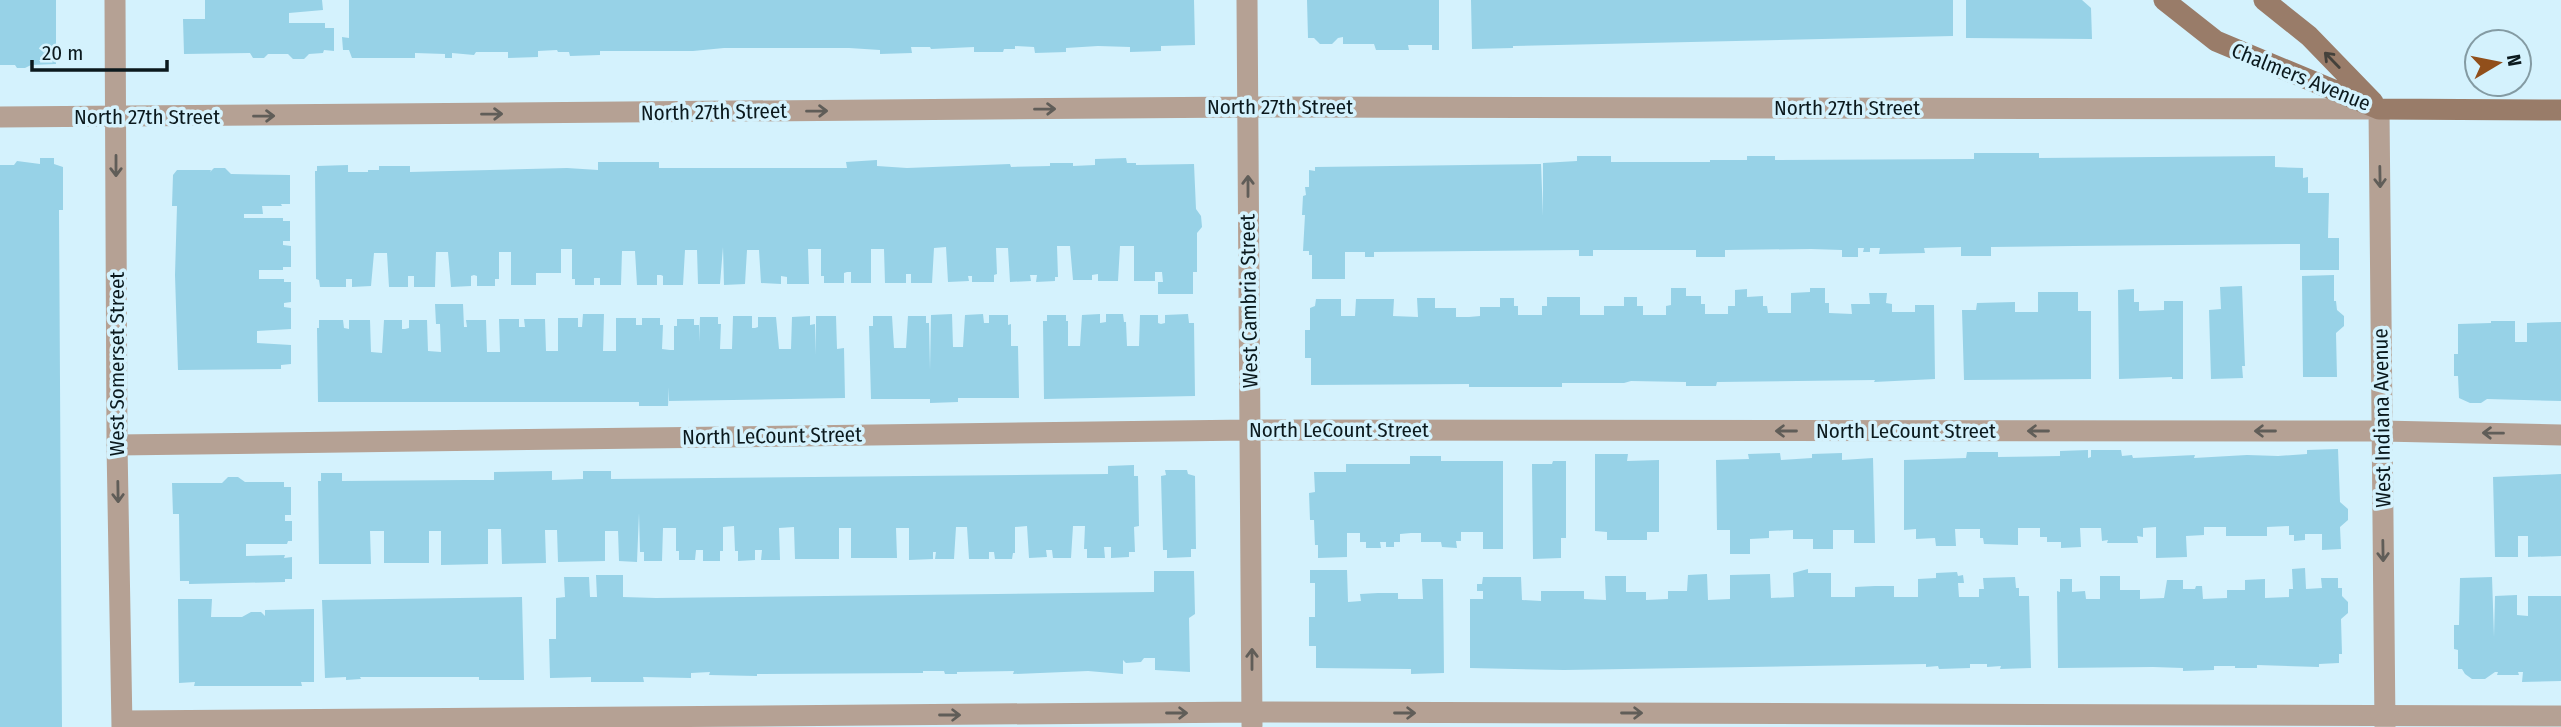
<svg xmlns="http://www.w3.org/2000/svg" width="2561" height="727" font-family="'Fira Sans Condensed',sans-serif">
<style>
.building{fill:#97d2e7}
.lines{fill:none;stroke-linecap:round;stroke-linejoin:round}
.street{stroke:#b5a194;stroke-width:21}
.secondary{stroke:#997c69;stroke-width:21}
.oneway{stroke:#44413b}
.oneway2{stroke:#605d58}
.labels{text-anchor:middle;stroke-width:7;stroke-linejoin:round;paint-order:stroke}
.street-label{font-size:21px;fill:#0b191d;stroke:#d4f2fd}
</style>
<rect width="100%" height="100%" fill="#d4f2fd"/>
<path class="building" d="M0,0H56V64L31,65L25,68H17L15,65H0Z
M205,0H322L323,10L289,13V23H325V28H334V51L324,50L323,53L309,54L304,59H293L288,54H268L264,58H253L250,53L184,54L183,19H205Z
M349,0H1194L1195,45L1161,46V51L1130,52V47L1098,46L1066,48V52L1035,53L1034,47L1015,46V49H1004L1003,52H974V47L931,49L930,47H911L912,53L880,54V50L849,48H724L693,51H600V55L570,56L569,52H558L557,50L538,51V57L508,58V52H476L474,55L452,53V58H445V54L415,53V58H352L349,50H343L342,37L349,38Z
M1307,0H1439V50H1432V45H1408L1409,50H1376L1374,44H1343V37L1338,38L1332,44H1320L1314,38H1308Z
M1471,0H1953V36L1513,46V48L1472,49Z
M1966,0H2082L2091,8L2092,39L1966,38Z
M1974,153H2039V158L2275,156V167L2303,168V178L2308,177V193H2329L2328,238H2339V270H2300V244L2074,246L1991,247V256H1961V247L1924,248L1925,253L1879,254L1880,248H1870V252H1863L1864,248H1858V257H1842V250L1811,249L1725,250V257H1696V250H1593V256H1579V250L1374,252V257H1365V252H1345V279H1312V255H1309V251H1303L1305,215H1302L1303,196L1306,195L1305,187H1309V170L1315,171V167L1541,164L1543,216V163L1577,161V156H1611V162H1710V160H1747V156H1775V160L1974,159Z
M40,158H54V164L63,167V210H59L62,727H0V165H14L17,161L40,164Z
M1126,158L1127,163H1136V165L1194,164L1196,209L1201,216L1202,227L1197,233V272H1193V294H1158V282H1163L1162,272H1155V281H1134V246H1120L1118,281H1098V274L1092,275V280H1073L1070,246H1057L1058,277H1055V281L1036,282L1037,275H1030L1031,281L1010,282L1008,248H996L997,274L994,275V282H972V276H968L969,281L948,282L946,247L934,248L932,283H911V274H906V283H885L884,249H871V283H851V272H847L844,273V283H824V276H821V249H808L809,284H787V277L781,276V284L761,283L759,250H747L745,284L724,285L723,247L720,284H698L697,250H685L683,285H663V276L661,275H657V285H637L635,251H622L621,285H600V278H594V285H575V279H572V249H561V273H536V285H511V252H499V279H495V286H477V276L474,275L471,276V286L451,287L448,252H436L435,287H414V276H408V287H389L387,253H374L371,286L352,287V279H346V287H320L319,280L316,279L315,171H317V166L348,165V172H368V170H379V166H410V172L567,168L598,170V162H659V168H847L846,162L877,160V166L907,168L1010,164L1011,167L1050,166V163H1073V166L1095,165V159Z
M214,168H225L231,174L290,175V204H281L282,206H262L263,214H244V218H283V221H290V241H283V245L291,246V267H283V270H259V279H284V282H291V302L284,303V307L291,308V329L257,331V343L291,345V364L281,365V369L178,370L175,275L177,206H172L173,175L177,170H211L210,172Z
M2334,275V301H2336L2337,310L2344,316V326L2336,333L2337,377H2303L2302,276Z
M2242,286L2245,366H2242L2243,378L2211,379L2209,310L2221,309L2220,287Z
M1671,288H1686V296H1701V304H1705V314H1728V306H1735V290L1747,289V297L1763,296V306H1767L1768,313H1791V293L1810,292V288H1825V303H1829V313L1852,314L1851,304H1870L1869,293H1887L1886,303L1892,304V312H1915V305H1934L1935,379L1874,382L1875,380L1717,382L1716,386H1686V382L1631,381L1624,383H1562V387H1469V384L1311,385V358H1305V330H1310V308L1315,306L1316,299H1341V316H1355L1356,299H1394L1393,316L1418,317L1417,298H1435V308H1456V317H1469L1480,316V307H1500V298H1514V306H1518V315H1542V306H1547V297H1580V315H1604V306H1624V297H1637V306H1643V315H1666V306L1671,305Z
M2134,289V302H2139V311L2164,310V301H2183V379H2172V377L2119,379L2118,290Z
M2038,292H2078V311H2091V379L1964,380L1962,310H1976L1977,303L2015,302V312H2038Z
M435,304H463L464,327H467L466,320H486L487,352H500L499,319H519V327H525L524,319H545L546,351H558V318H578V327H582L583,314H604L603,351H616V318H636V325H642V318H660V325H663L662,349L670,350H674V326H677V319H694V325H699V342L700,317H718V324H721L720,349H732L733,316H752V328H755L758,327V317H776L779,349H791L792,317L810,316V325L815,324L816,355V316H836L837,349L844,348L845,398L669,401V387L668,406H639V402H318L317,328H319V320H343L344,328L349,329V320H370L371,352L382,353L384,320H402V329H405L409,328V320H427L428,351L441,352L440,324H436Z
M952,314L953,347H963L965,315L983,314L984,323H989V315H1008V325L1011,324V346H1018L1019,398H958V402L930,403V399H871L869,326H873V316H892L894,348H906L908,316H926V323H929L930,370L931,315Z
M1100,314V323L1106,322V314H1123L1124,322H1126L1127,346H1139L1140,315H1158V323L1161,324L1165,323V315L1188,314L1189,323H1194L1195,396L1044,399L1043,321H1047V315H1066V321H1068V346H1080L1082,315Z
M2491,321H2515V342H2527V323L2561,322V401L2487,399L2481,403H2470L2459,398L2458,376H2454V354H2458V324L2491,323Z
M2338,449L2340,502L2348,509V520L2340,527L2341,549L2322,550V534H2305V540L2294,541V535H2289V526L2267,527V536H2226V527H2204V535L2186,536L2187,557L2156,558V527L2143,528V537L2137,536L2138,543H2107L2108,540L2102,541L2101,528H2080L2081,547L2061,548V542H2047V537H2040V528H2018V545L1984,544L1983,538H1980V529H1955L1956,546H1936L1935,538L1916,539V529L1904,530V460L1966,458L1967,452H1998V457L2060,456V451L2088,450V458L2091,457V450H2121L2122,456L2132,455L2133,458L2195,455L2194,458L2247,455L2278,456L2307,454V450Z
M1780,453L1781,460L1812,458V454L1842,453V460L1873,458L1875,543H1854V530H1833V549H1813V539H1793V530L1769,531V538L1750,539V554H1730V530H1717L1716,460L1749,459L1748,454Z
M1595,454H1628L1627,461L1659,460V532H1647V540H1607V532L1595,531Z
M1410,456H1441V461H1503V549H1483V532H1461V541H1456L1457,548L1442,547L1441,542H1421V533H1411L1400,534V542H1394V547H1386V542H1380L1381,548H1366V542H1360V533H1347V557L1318,558V545H1315L1314,520H1310L1309,493L1315,492L1314,472H1346V464H1410Z
M1553,461H1566V538H1561V558L1533,559L1532,464H1552Z
M1134,465V476H1138L1139,526L1134,527L1135,552H1129V557L1111,558V547H1104L1105,558H1087V549H1084L1085,526H1073L1071,558H1053L1052,550H1046L1047,557L1029,558L1027,526L1015,527V553H1013L1012,559H995L994,552H989V559H969L967,527H956L954,559H935L936,552H933V559L909,560V528H896L897,558H851V528H839V559H795L794,527L779,528L780,560H761L762,550H755V560L738,561V551H735L734,526L723,527V551H720V561H703V550H696L695,560H679V551H676V528H663L662,561H644V552H640L639,513L637,562L619,561L618,531H605V561L558,562L557,530H545L546,563L502,564L501,529H488V564L441,565V531H429V563H384V531H370L371,564H319L318,481H321V473H342V481L466,480H494V472L552,471V480L583,479V471H611V479L1108,474V466Z
M1165,470H1187L1188,474L1195,476L1196,549H1191V557L1167,558V550H1163L1161,476L1166,475Z
M2561,474V556L2528,557V536H2518V557H2495L2493,477Z
M228,477H238L245,482H284V487H291V515H285V521H292V541H288L287,544H246V556L285,555L284,558L292,557V579H285V582L189,584V581H180L179,514H173L172,483H222Z
M2305,568L2306,589L2322,588L2321,578H2338V588H2342V596L2348,602V613L2341,619L2342,654H2339V663L2319,664V667L2257,665V668H2235V666H2214V670L2183,671V668L2153,667L2058,668L2057,591L2060,592V579H2072V592L2085,591L2086,599H2100V576H2120V590H2140V599L2164,598L2167,580H2183V589H2195L2196,586H2202L2203,599L2227,598V590H2245V580L2265,579V598L2289,597V589H2293L2292,569Z
M1808,569V573H1831V597H1855V587L1875,586H1894V597H1918V579L1936,578V573L1957,572L1958,576L1963,575L1964,583H1958L1959,597H1979V589H1984L1983,578L2015,577L2016,588H2019V596H2029L2031,668L2000,669L2001,666L1987,667V664H1970V668L1939,669L1938,666L1926,667V664L1564,670L1470,668V599H1483V591H1477V584H1482L1483,577H1521L1522,600L1541,601V591H1584V599L1606,600L1605,576H1626V592H1646V600L1668,599V591H1687L1688,575L1707,574L1708,600L1730,599V575L1770,574L1771,598L1794,597L1793,573Z
M1310,570H1347L1348,602L1361,601L1360,594L1378,593H1398V599H1423L1422,579H1443L1444,673L1411,674V669L1316,668V646H1309V617H1315V583H1310Z
M1154,571H1194L1195,614L1189,618L1190,672L1155,670V658H1144L1141,662L1126,663L1123,660V674L1088,671L1013,674L1014,671L957,672V674H945L944,671H923V673L757,674V676L709,675L710,672L691,673V678L643,677L644,682H591V677L550,678L549,639H556V598L565,597L564,577H589L590,597H597L596,575H623V597L656,598L1154,592Z
M2492,577L2494,637L2495,596L2517,595V615L2528,616V596H2561V681L2522,682L2523,672H2518L2519,675H2497L2498,672H2495L2485,679H2472L2465,674L2462,669H2458V650L2454,649V625H2459L2460,578Z
M522,597L524,680H479V677H360L361,679L346,680V677L325,678L322,600Z
M178,599H212L211,617H242L251,612H261L265,616V610L314,609V682H301L302,686H194L195,682L179,683Z"/>
<g class="lines">
<path class="street" d="M115,0L117,445L122,727
M1247,0L1252,725
M0,117L1247,107L2379,109L2385,727
M117,445L1250,430L2382,431L2561,435
M122,721L1252,712L2561,716"/>
<path class="secondary" d="M2164,0L2216,41L2379,109L2561,110
M2264,0L2309,36L2373,102"/>
</g>
<defs><path id="oneway-shaft" d="M-6 0H5M1.5-3L5.5 0L1.5 3" fill="none" stroke-width="1.6" stroke-linecap="round" stroke-linejoin="round" transform="scale(1.75)"/></defs>
<use class="oneway" href="#oneway-shaft" transform="translate(2332 60) rotate(-134)"/>
<g class="oneway2">
<use href="#oneway-shaft" transform="translate(1045 109) rotate(-1)"/>
<use href="#oneway-shaft" transform="translate(817 111) rotate(-1)"/>
<use href="#oneway-shaft" transform="translate(492 114) rotate(-1)"/>
<use href="#oneway-shaft" transform="translate(264 116) rotate(-1)"/>
<use href="#oneway-shaft" transform="translate(116 166) rotate(90)"/>
<use href="#oneway-shaft" transform="translate(2380 177) rotate(89)"/>
<use href="#oneway-shaft" transform="translate(1248 186) rotate(-90)"/>
<use href="#oneway-shaft" transform="translate(1786 431) rotate(-180)"/>
<use href="#oneway-shaft" transform="translate(2038 431) rotate(-180)"/>
<use href="#oneway-shaft" transform="translate(2265 431) rotate(-180)"/>
<use href="#oneway-shaft" transform="translate(2493 433) rotate(-179)"/>
<use href="#oneway-shaft" transform="translate(118 492) rotate(89)"/>
<use href="#oneway-shaft" transform="translate(2383 551) rotate(89)"/>
<use href="#oneway-shaft" transform="translate(1252 659) rotate(-90)"/>
<use href="#oneway-shaft" transform="translate(1177 713)"/>
<use href="#oneway-shaft" transform="translate(1405 713)"/>
<use href="#oneway-shaft" transform="translate(1632 713)"/>
<use href="#oneway-shaft" transform="translate(950 715)"/>
</g>
<g class="labels">
<g class="street-label">
<text transform="translate(2301 77) rotate(22)" y="7">Chalmers Avenue</text>
<text x="1280" y="114">North 27th Street</text>
<text x="1847" y="115">North 27th Street</text>
<text transform="translate(714 112) rotate(-1)" y="7">North 27th Street</text>
<text x="147" y="124">North 27th Street</text>
<text transform="translate(1249 301) rotate(-91)" y="7">West Cambria Street</text>
<text transform="translate(117 364) rotate(-90)" y="7">West Somerset Street</text>
<text transform="translate(2382 418) rotate(-91)" y="7">West Indiana Avenue</text>
<text x="1339" y="437">North LeCount Street</text>
<text x="1906" y="438">North LeCount Street</text>
<text transform="translate(772 436) rotate(-1)" y="7">North LeCount Street</text>
</g>
</g>
<g transform="translate(2498 63) rotate(80)"><circle r="33" fill="#d4f2fd" stroke="#849ba3" stroke-width="2"/>
<path d="M0-5L12 26L0 18L-12 26Z" fill="#914f1b"/>
<text y="-10" font-size="19" font-weight="bold" text-anchor="middle" fill="#0b191d">N</text>
</g>
<path d="M32 60v10h135v-10" fill="none" stroke="#0b191d" stroke-width="3.5"/>
<text x="42" y="60" font-size="21" fill="#0b191d" stroke="#d4f2fd" stroke-width="5" paint-order="stroke">20 m</text>
</svg>
